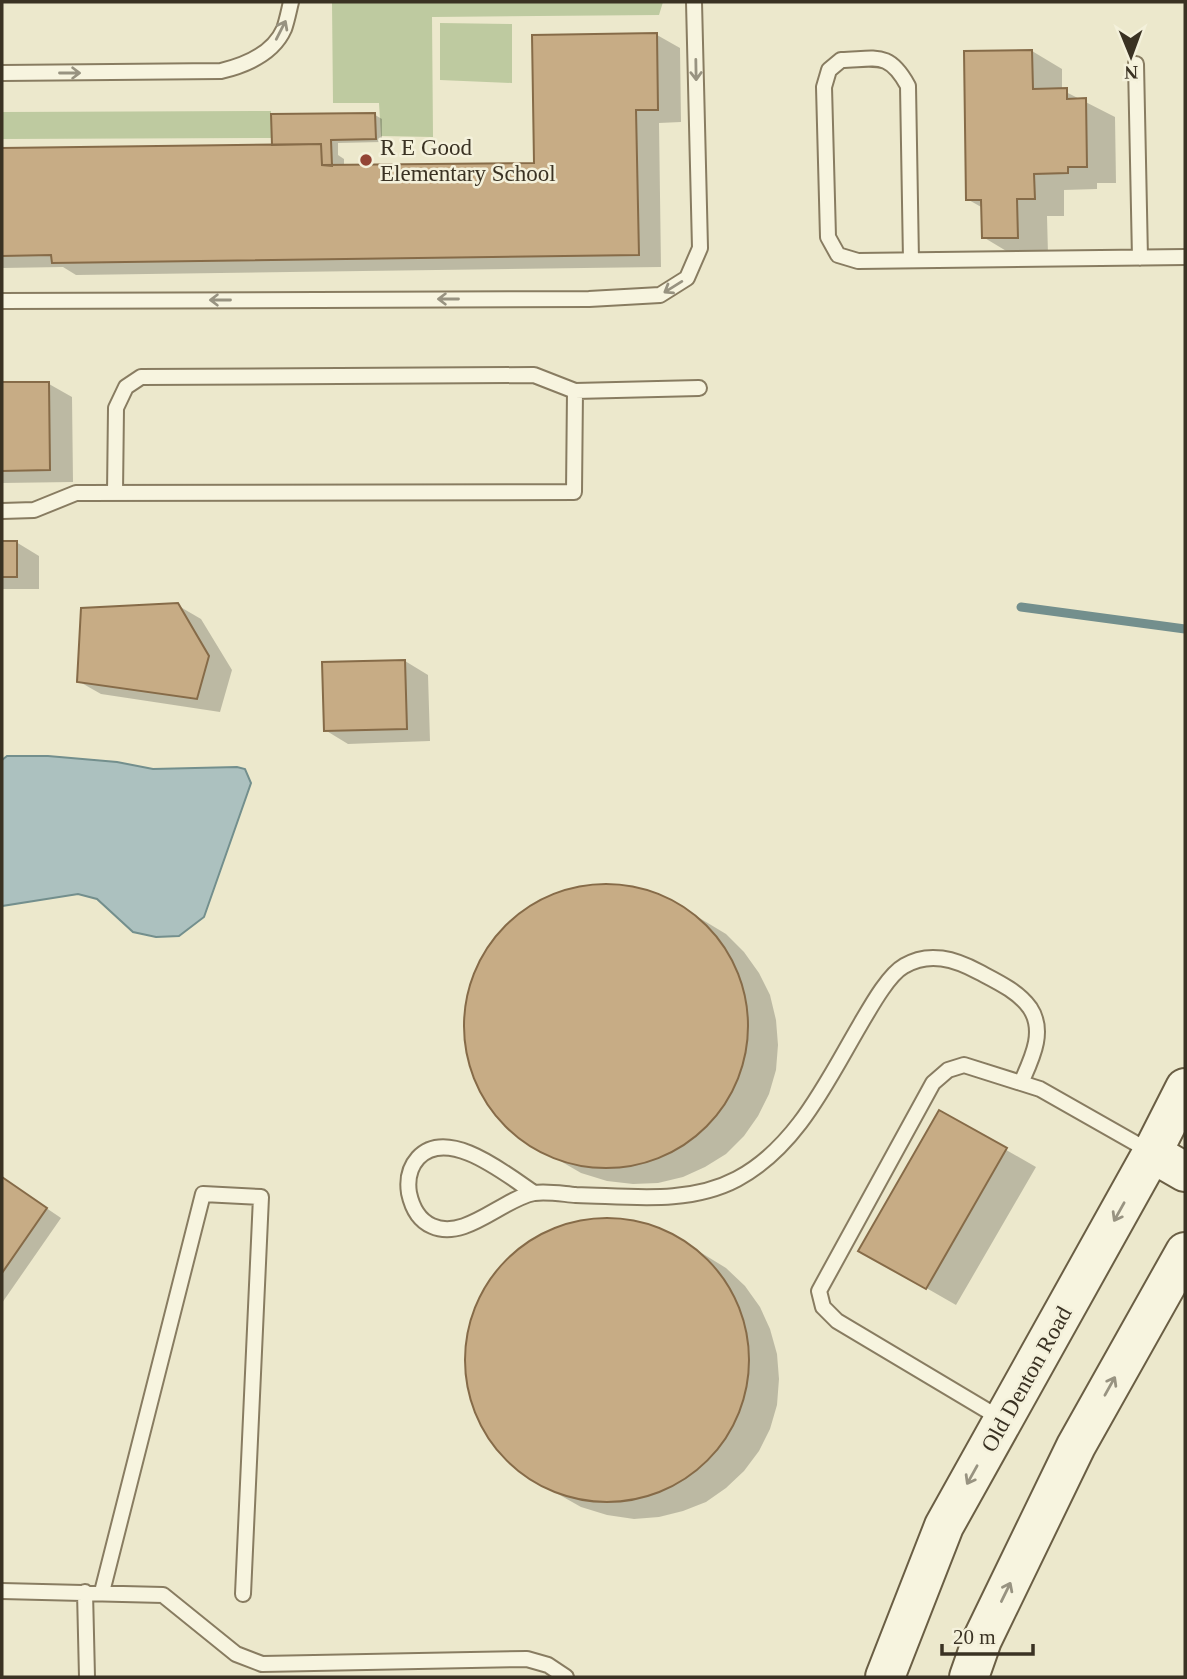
<svg xmlns="http://www.w3.org/2000/svg" width="1187" height="1679" font-family="Georgia,serif">
<style>
.green{fill:#becaa0}
.water{fill:#acc1bf;stroke:#738f8d;stroke-width:2}
.shadow{fill:#0003}
.lines{fill:none;stroke-linecap:round;stroke-linejoin:round}
.stream{stroke:#738f8d;stroke-width:9}
.building{fill:#c7ac85;stroke:#866b48;stroke-width:2}
.lane-casing{stroke:#887c61;stroke-width:18}
.secondary-casing{stroke:#6a5e44;stroke-width:42}
.lane{stroke:#f7f4df;stroke-width:14}
.secondary{stroke:#f7f4df;stroke-width:38}
.oneway{stroke:#989381}
.poi-dot{fill:#934535;stroke:#f4f1db;stroke-width:2.5}
.labels{text-anchor:middle;stroke-width:5;stroke-linejoin:round;paint-order:stroke}
.poi-label{font-size:23px;fill:#3a3223;stroke:#f4f1db;text-anchor:start}
.street-label{font-size:23px;fill:#3a3223;stroke:#f4f1db}
</style>
<rect width="100%" height="100%" fill="#ece8cc"/>
<path class="green" d="M332,2H663L659,15L432,17L433,137L381,136L379,103H333Z
M440,23L512,24V83L440,80Z
M271,111V138L2,139V112Z"/>
<path class="water" d="M7,756H48L117,762L153,769L237,767L245,769L251,783L204,917L179,936L156,937L133,932L97,899L78,894L2,906V760Z"/>
<path class="shadow" d="M657,35L680,48L681,122L659,123L661,267L76,275L63,267L2,268V150L274,146L375,115L382,119V142L338,143V155L344,159V167L536,164Z
M1032,51L1062,69V90L1115,117L1116,183H1097V189L1064,190V216H1047L1048,254L1013,255L983,237V208L967,199L965,53Z
M2,377L3,384H49L72,397L73,482L2,483Z
M2,542H16L39,556V589H2Z
M177,605L201,619L232,670L220,712L101,694L78,681Z
M405,661L428,675L430,741L348,744L325,730Z
M600,885L625,886L650,892L673,902L726,934L744,952L759,973L770,995L776,1020L778,1045L776,1070L769,1094L758,1116L744,1136L726,1154L705,1167L683,1177L658,1183L633,1184L607,1181L581,1173L526,1141L505,1124L488,1103L476,1080L468,1054L465,1027L467,1000L475,974L487,950L503,929L524,911L547,898L573,889Z
M940,1112L1036,1167L956,1305L860,1250Z
M2,1178L61,1218L2,1303Z
M600,1220L626,1221L650,1226L674,1236L726,1268L745,1286L760,1307L770,1329L777,1354L779,1379L777,1405L770,1429L759,1451L744,1471L726,1488L706,1502L683,1511L659,1517L634,1519L607,1515L581,1507L526,1476L506,1459L489,1438L476,1414L468,1388L465,1361L467,1334L475,1308L487,1284L504,1263L524,1246L548,1232L573,1223Z"/>
<g class="lines">
<path class="stream" d="M1021,607L1185,629"/>
</g>
<path class="building" d="M657,33L658,110H636L639,255L52,263L51,255L2,256V148L321,144L322,165L534,163L532,35Z
M1032,50L1033,89L1067,88V99L1086,98L1087,167H1068V173L1034,174L1035,199H1017L1018,238H982L981,200H966L964,51Z
M375,113L376,139L331,140L332,166L322,165L321,144L272,145L271,114Z
M2,382H49L50,470L2,471Z
M2,541H17V577H2Z
M178,603L209,656L197,699L77,682L81,608Z
M405,660L407,729L324,731L322,662Z
M464 1026a142 142 0 1 1 284 0a142 142 0 1 1-284 0Z
M939,1110L1007,1148L926,1289L858,1251Z
M2,1177L47,1208L2,1273Z
M465 1360a142 142 0 1 1 284 0a142 142 0 1 1-284 0Z"/>
<g class="lines">
<g class="lane-casing">
<path id="lane" d="M1136,64L1140,258
M2,73L221,71C246,65 273,54 284,29C287,21 289,10 291,2
M911,260L908,86C889,51 877,59 841,60L829,70L824,87L828,237L838,255L858,261L1185,257
M2,301L589,299L660,295L687,278L700,248L694,2
M575,391L699,388
M2,511L34,510L76,493L574,492L575,391L534,375L141,377L126,387L116,408L115,493
M534,1193C507,1175 448,1126 418,1158C409,1168 407,1180 409,1193C412,1207 418,1220 432,1226C465,1241 502,1199 534,1193C547,1191 563,1194 576,1195C629,1196 688,1205 737,1179C797,1147 827,1081 860,1025C870,1008 888,975 904,966C929,951 955,959 979,972C996,981 1018,991 1030,1008C1046,1032 1031,1060 1021,1083
M1003,1420L837,1321L823,1307L819,1291L933,1083L948,1070L964,1065L1040,1089L1151,1152
M2,1591L163,1595L236,1654L262,1664L527,1659L548,1665L566,1677
M85,1592L87,1677
M102,1592L203,1194L261,1197L243,1594"/>
</g>
<g class="secondary-casing">
<path id="secondary" d="M1152,1153L1185,1172
M885,1677L944,1526L1152,1153L1185,1088
M969,1677L982,1640L1076,1446L1185,1252"/>
</g>
<use href="#lane" class="lane"/>
<use href="#secondary" class="secondary"/>
</g>
<defs><path id="oneway-shaft" d="M-6 0H5M1.5-3L5.5 0L1.5 3" fill="none" stroke-width="1.6" stroke-linecap="round" stroke-linejoin="round" transform="scale(1.75)"/></defs>
<g class="oneway">
<use href="#oneway-shaft" transform="translate(281 30) rotate(-63)"/>
<use href="#oneway-shaft" transform="translate(696 70) rotate(89)"/>
<use href="#oneway-shaft" transform="translate(70 73)"/>
<use href="#oneway-shaft" transform="translate(673 287) rotate(148)"/>
<use href="#oneway-shaft" transform="translate(448 299) rotate(180)"/>
<use href="#oneway-shaft" transform="translate(220 300) rotate(180)"/>
<use href="#oneway-shaft" transform="translate(1119 1212) rotate(119)"/>
<use href="#oneway-shaft" transform="translate(1110 1386) rotate(-61)"/>
<use href="#oneway-shaft" transform="translate(972 1475) rotate(119)"/>
<use href="#oneway-shaft" transform="translate(1006 1592) rotate(-64)"/>
</g>
<circle class="poi-dot" cx="366" cy="160" r="7"/>
<g class="labels">
<g class="poi-label">
<text x="380" y="155">R E Good<tspan x="380" dy="26">Elementary School</tspan></text>
</g>
<g class="street-label">
<text transform="translate(1026 1379) rotate(-61)" y="8">Old Denton Road</text>
</g>
</g>
<rect width="1187" height="1679" fill="none" stroke="#3a3223" stroke-width="7"/>
<g transform="translate(1131 56) rotate(179)" stroke="#f4f1db" stroke-width="5" paint-order="stroke">
<path d="M0-5L12 26L0 18L-12 26Z" fill="#3a3223"/>
<text y="-10" font-size="19" font-weight="bold" text-anchor="middle" fill="#3a3223">N</text>
</g>
<path d="M942 1644v10h91v-10" fill="none" stroke="#3a3223" stroke-width="3.5"/>
<text x="953" y="1644" font-size="21" fill="#3a3223" stroke="#f4f1db" stroke-width="5" paint-order="stroke">20 m</text>
</svg>
